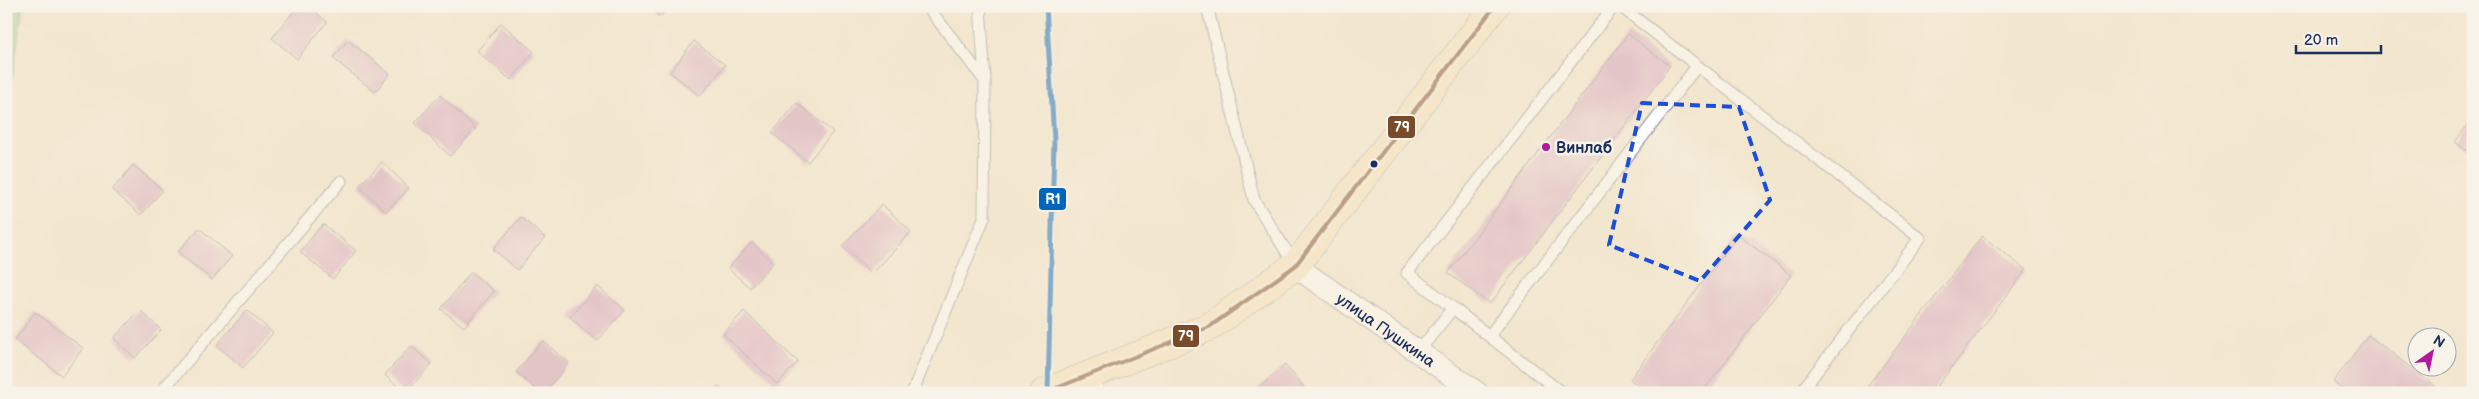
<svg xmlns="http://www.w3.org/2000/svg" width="2479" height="399" font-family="'Balsamiq Sans',sans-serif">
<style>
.green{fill:#91cf86;stroke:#567f72}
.building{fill:#d49fc1}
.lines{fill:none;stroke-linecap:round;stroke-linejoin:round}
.lane-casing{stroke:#878a96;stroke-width:13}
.street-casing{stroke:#878a96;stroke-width:24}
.secondary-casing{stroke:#878a96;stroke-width:29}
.lane{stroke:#fff;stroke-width:11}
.street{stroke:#fff;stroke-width:22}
.secondary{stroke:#fae7c3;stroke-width:28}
.bus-1-casing{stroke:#f7f3e8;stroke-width:8}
.bus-1{stroke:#7a4b2a;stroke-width:4}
.rail-1-casing{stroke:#f7f3e8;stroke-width:9}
.rail-1{stroke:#0065bd;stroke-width:5}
.marked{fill:none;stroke:#1d4ed8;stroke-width:4;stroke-dasharray:10 6;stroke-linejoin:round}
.poi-dot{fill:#b5179e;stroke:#f7f3e8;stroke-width:2}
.bus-dot{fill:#1b2f5e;stroke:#f7f3e8;stroke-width:2}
.labels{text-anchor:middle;stroke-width:5;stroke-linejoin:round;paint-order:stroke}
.poi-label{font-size:16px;font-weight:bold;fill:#1b2f5e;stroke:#f7f3e8;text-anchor:start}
.street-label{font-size:16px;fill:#1b2f5e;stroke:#f7f3e8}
.line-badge{stroke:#f7f3e8;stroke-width:2}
.badge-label{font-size:14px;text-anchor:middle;font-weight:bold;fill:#fff}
</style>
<rect width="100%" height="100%" fill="#f7f3e8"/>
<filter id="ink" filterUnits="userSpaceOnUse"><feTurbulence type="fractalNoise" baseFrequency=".02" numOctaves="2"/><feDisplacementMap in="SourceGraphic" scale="10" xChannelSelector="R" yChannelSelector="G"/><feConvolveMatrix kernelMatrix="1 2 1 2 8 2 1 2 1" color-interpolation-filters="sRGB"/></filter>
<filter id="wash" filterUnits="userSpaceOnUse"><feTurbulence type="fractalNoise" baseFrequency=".0096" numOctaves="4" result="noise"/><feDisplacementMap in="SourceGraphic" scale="20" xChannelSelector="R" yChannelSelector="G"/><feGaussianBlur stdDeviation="1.12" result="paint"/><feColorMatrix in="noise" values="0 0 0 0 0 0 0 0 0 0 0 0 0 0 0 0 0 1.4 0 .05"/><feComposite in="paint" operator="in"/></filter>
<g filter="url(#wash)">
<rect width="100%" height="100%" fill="#f3e6ce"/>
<path class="green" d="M6,6H23L6,116Z"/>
<g id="blocks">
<path class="building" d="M298,6H309L327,22L297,59L272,38Z
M647,6H669L660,17Z
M501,23L534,52L511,80L477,51Z
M1628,34L1670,66L1490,304L1448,273Z
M348,40L390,74L375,92L333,58Z
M694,41L725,65L700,96L670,72Z
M440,95L476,129L450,156L415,123Z
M797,103L833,132L808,162L772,133Z
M2473,118V155L2455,142Z
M382,162L409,188L386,212L359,186Z
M133,165L163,190L141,215L112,190Z
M882,204L911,232L872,274L842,246Z
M521,217L545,238L517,270L493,249Z
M323,224L356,251L333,279L300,252Z
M199,228L232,256L212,280L178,252Z
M1738,235L1791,275L1702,393H1648L1630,379Z
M1982,236L2026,270L1932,393H1862Z
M752,242L773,263L750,288L728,268Z
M471,272L494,291L464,327L441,309Z
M597,286L625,310L597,341L570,317Z
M140,310L161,330L135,358L114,338Z
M247,310L273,333L243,368L217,345Z
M744,311L798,362L777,384L723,334Z
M35,312L83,348L62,376L15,340Z
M2368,335L2444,393H2347L2333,382Z
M543,341L569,363L544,393H540L516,372Z
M411,346L432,364L405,393L385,375Z
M1285,365L1309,393H1253Z
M718,386L725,393H711Z"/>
</g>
</g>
<g filter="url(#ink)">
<use href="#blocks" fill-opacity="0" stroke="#878a96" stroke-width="1"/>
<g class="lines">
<g class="lane-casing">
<path id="lane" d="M927,6L985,81
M1207,6L1254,200L1295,265
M1620,6L1920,238L1800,393
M1453,308L1407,273L1614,6
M1489,336L1697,66
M1419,351L1453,308L1562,393
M160,393L341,181
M912,393L984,218L985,81L980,6
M1096,393L1098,373"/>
</g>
<g class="street-casing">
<g id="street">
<path id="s1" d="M1295,266L1477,393"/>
</g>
</g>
<g class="secondary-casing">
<path id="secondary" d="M1044,393L1209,327L1295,266L1495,6"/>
</g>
<use href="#lane" class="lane"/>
<use href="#street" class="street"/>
<use href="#secondary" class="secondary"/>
<g class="bus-1-casing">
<path id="bus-1" d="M1044,393L1209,327L1295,266L1495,6"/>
</g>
<use href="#bus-1" class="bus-1"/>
<g class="rail-1-casing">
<path id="rail-1" d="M1046,6L1054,140L1048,393"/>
</g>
<use href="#rail-1" class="rail-1"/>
</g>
</g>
<path d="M0 0H2479V399H0ZM1642,103L1739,107L1770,200L1700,281L1609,245Z" fill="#f3e6ce" fill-opacity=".55" fill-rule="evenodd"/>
<path class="marked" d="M1642,103L1739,107L1770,200L1700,281L1609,245Z"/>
<circle class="poi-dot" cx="1546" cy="147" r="5"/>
<circle class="bus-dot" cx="1374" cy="164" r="4.5"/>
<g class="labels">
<g class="poi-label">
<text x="1556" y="153">Винлаб</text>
</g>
<g class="street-label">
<text dy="6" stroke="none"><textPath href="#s1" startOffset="111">улица Пушкина</textPath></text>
</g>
</g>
<g class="line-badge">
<rect x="1387" y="115" width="29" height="24" rx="5" fill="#7a4b2a"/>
<rect x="1038" y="187" width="29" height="24" rx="5" fill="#0065bd"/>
<rect x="1172" y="324" width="28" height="24" rx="5" fill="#7a4b2a"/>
</g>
<g class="badge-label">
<text x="1402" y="132">79</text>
<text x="1053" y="204">R1</text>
<text x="1186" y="341">79</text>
</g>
<rect width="2479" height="399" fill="none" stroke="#f7f3e8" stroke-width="25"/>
<g transform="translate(2432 352) rotate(33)"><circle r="24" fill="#f7f3e8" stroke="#9fa5b1"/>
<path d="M0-4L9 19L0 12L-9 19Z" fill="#b5179e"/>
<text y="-8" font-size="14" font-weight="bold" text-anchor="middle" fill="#1b2f5e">N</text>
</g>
<path d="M2296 45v8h85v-8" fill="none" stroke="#1b2f5e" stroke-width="2.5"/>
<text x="2304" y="45" font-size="15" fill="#1b2f5e" stroke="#f7f3e8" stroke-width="4" paint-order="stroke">20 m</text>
</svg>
